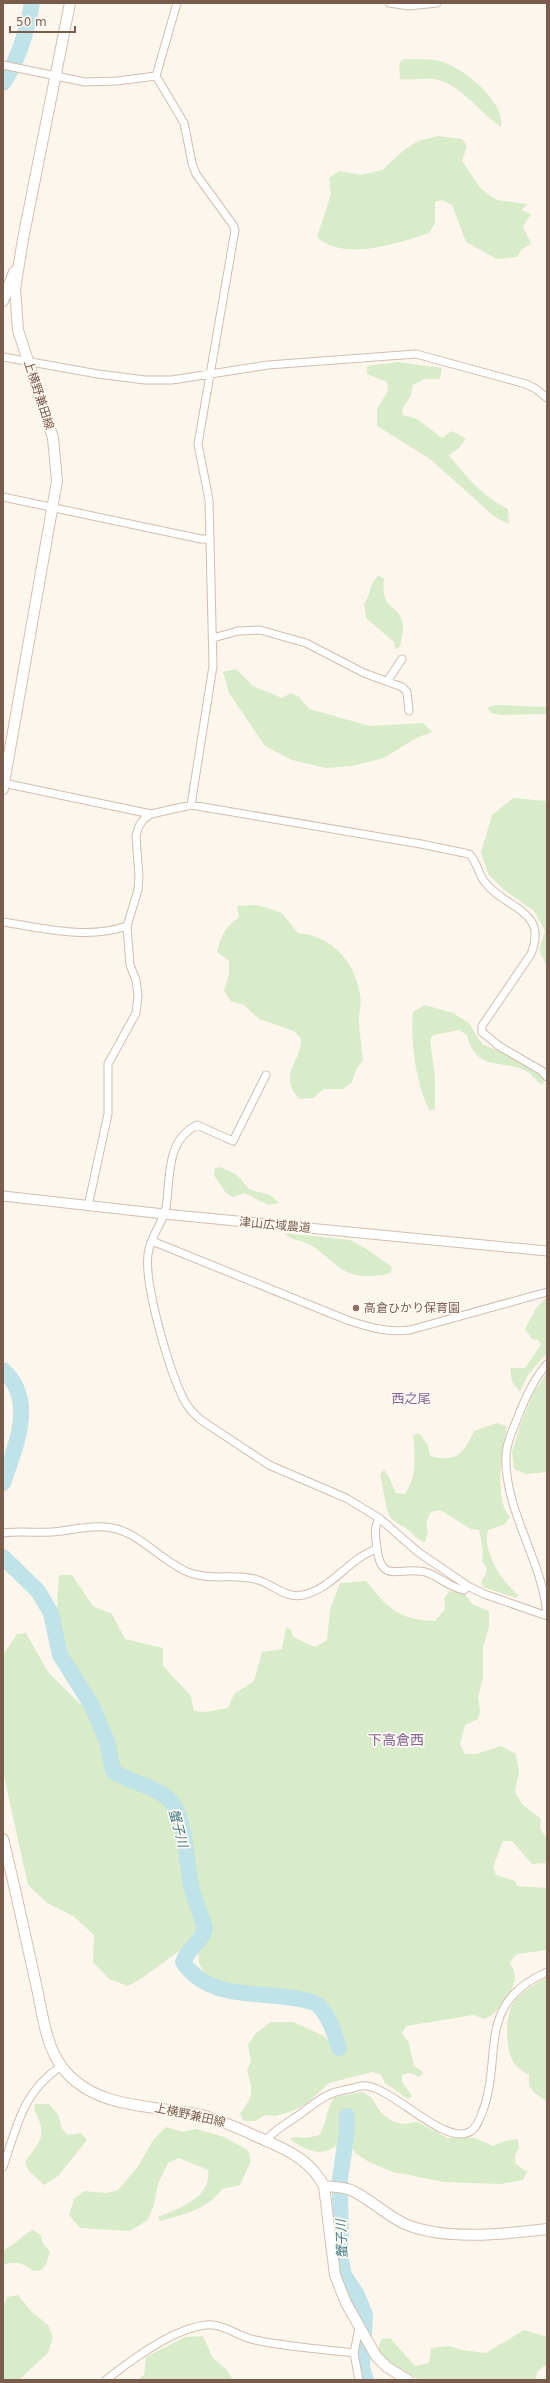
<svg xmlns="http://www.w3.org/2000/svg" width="550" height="2383" font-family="'DejaVu Sans','Noto Sans JP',sans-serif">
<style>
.green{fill:#d8ecc9}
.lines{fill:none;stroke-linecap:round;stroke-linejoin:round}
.river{stroke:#bfe3e8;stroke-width:16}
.minor-casing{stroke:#d1beb0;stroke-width:9}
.tertiary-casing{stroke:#d1beb0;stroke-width:11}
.secondary-casing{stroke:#d6c0b0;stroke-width:12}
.minor{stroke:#fff;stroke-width:7}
.tertiary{stroke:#fff;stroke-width:9}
.secondary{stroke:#fff;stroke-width:10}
.education-dot{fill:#8d6e63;stroke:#fffaf3;stroke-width:1.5}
.labels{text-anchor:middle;stroke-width:3.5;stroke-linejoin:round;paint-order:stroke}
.street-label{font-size:12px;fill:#7a5c4d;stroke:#fffaf3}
.education-label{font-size:12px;fill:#785e54;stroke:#fffaf3;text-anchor:start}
.neighbourhood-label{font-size:13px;fill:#846695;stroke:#fffaf3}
.water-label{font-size:13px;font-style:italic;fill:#437c86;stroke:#fffaf3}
.quarter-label{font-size:14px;fill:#846695;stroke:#fffaf3}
</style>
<rect width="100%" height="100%" fill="#fdf6ec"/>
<path class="green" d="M403,59C415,60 432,58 443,62C464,69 506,102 501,127C480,113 460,83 434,79C423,77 412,81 400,79L399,64Z
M438,136L462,139L467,146L462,161L481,189L497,200L528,204L521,210L531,214L523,226L531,244L522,249L517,257L497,259L466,242L452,205L442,200L435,202V223L429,233C399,243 343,262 317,237L331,194L329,178L339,171L361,175L382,170L404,150L418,141Z
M397,362L442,368L440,379H425L413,385L410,397L402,409L403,415L417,419L442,438L452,431L466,439L459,448L449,455C464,475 485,498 508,509L509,524L495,517L430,459L377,426V409L388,391L387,382L367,374V366Z
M378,575L384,579C380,612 401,604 403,625C404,632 401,640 400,647L395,649L394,642L366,618L364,604C370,595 370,584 378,575Z
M236,669L253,686L282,698L291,693L298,696L309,709L370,726L423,723L432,732L416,738L384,758L352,766L326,768L292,760L265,746L229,693L223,672Z
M496,705L547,707V714L502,715L491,713L487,707Z
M513,798L547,801V967L539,950L545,931L534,911L504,890L488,874L481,852L492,815Z
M258,905L282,913L298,933C332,936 355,961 360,995C362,1003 359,1011 359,1019C359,1033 362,1047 363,1060L356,1070L352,1082L343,1089H324L313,1098L299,1099C277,1073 301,1064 301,1039L294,1031L259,1019L244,1005L231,1001L224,991L229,974V961L217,952C220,937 226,926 239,917L237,906Z
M425,1005L453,1013L469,1023L482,1044L520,1060L538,1071L544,1079L543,1085C536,1082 532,1074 526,1071C500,1059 475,1071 467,1035L459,1030L433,1035L430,1040L435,1077V1109L430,1111C416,1086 410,1039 413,1012Z
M220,1167C226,1170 235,1173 240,1178C243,1181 245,1185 248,1188C258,1194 270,1191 279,1203L268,1205L245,1193L233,1197L226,1193L214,1175L215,1168Z
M284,1233L350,1240L365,1248L392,1267L391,1272C385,1276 379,1275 373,1276C338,1278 335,1259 309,1244C301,1240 289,1240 284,1233Z
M547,1297V1353L528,1375L520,1392L512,1382L510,1368H525L541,1345L538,1340L532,1339L525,1329L536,1308Z
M547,1373V1472L526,1474L514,1469L512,1452L519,1429L533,1394Z
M497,1423L507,1426C503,1448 493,1499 510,1517L504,1525L488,1530C482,1551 502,1583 519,1595L516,1598L483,1587L481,1581L485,1576L487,1569L482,1561L483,1550L479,1530L471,1529L440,1510L431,1512L426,1522L428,1532L425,1542C417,1541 414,1534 408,1530C403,1526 397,1524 392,1519C386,1514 383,1485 380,1475L384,1470L388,1475L396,1493L405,1494C417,1477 415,1456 413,1435L419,1433L428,1445L430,1456C457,1463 464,1453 474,1431Z
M59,1575H72L93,1606L112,1614L125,1639L163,1648V1666L191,1696L194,1711L207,1712L228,1708L234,1694L254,1681L262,1652L282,1649L286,1628L291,1629L293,1637L315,1647L327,1640L330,1609L340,1583L366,1581C390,1610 397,1619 435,1621L445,1609L444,1598L450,1591L465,1594L472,1604L489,1611V1627L483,1647V1678L478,1697L480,1711L478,1719L465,1725L460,1744L465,1754H476L501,1746L516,1754L519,1772L515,1792L522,1804L541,1819L540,1829L547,1838V1863L532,1864L512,1841H503L493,1867L496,1875L515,1881L517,1886L547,1888V1950L517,1954L510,1962C512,1967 515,1972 515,1977C514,1993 499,2012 485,2019L473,2015L406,2026L402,2033L409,2043L414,2066L423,2072L420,2077L410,2073L402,2075V2082L412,2096L408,2099L385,2083L381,2075L373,2072L329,2083L305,2105L292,2111L276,2116L266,2115L255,2121H244L240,2113C254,2097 253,2090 247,2070L251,2061L248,2045L255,2034L271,2022H293L324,2036L334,2049L342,2050L331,2018L318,2002L292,1994L227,1986L206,1977L199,1963L198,1950L182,1949L142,1978L128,1986L109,1979L93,1962L94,1935L73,1916L47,1903L28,1885L3,1772V1655L17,1634L26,1633L48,1672L80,1704L93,1699C87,1687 78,1677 72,1665C55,1637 56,1607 59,1575Z
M547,1977V2101C535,2094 527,2090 529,2075C525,2072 520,2070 516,2066C504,2052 504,2012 516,1999C524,1990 537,1983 547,1977Z
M363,2092L372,2098L380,2112L392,2121L402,2124L418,2122L447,2138H475L493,2146L505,2141L518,2139L519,2148L515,2155V2163L527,2172L523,2180L500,2184L444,2182L393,2172L369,2162L355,2153L351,2144L349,2116L344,2115L342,2141C324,2159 307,2152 290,2139L293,2137L307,2138L319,2135C328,2123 325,2108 335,2097Z
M35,2104H49L58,2114L62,2129L68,2135L81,2133L87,2140L58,2176L44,2185L29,2171L25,2162C41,2140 48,2135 34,2110Z
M166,2127L182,2132L196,2129L224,2137L248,2150L251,2161L240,2185L222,2189C209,2209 182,2215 160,2221L158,2217C179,2208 212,2198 208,2170L179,2158L168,2163L158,2184L154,2205L148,2220L130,2231L80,2228L69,2215L74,2199L84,2191L107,2193L118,2190L139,2165L153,2140Z
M33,2230L41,2235L42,2242L50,2252L46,2264L42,2270L33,2271C24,2263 15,2261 3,2265V2250C17,2244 20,2236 33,2230Z
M18,2295L32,2312L48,2325L53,2337L48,2353L19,2380H3V2309L7,2297Z
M524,2330L547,2337V2364L537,2372L536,2380H419L391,2364L378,2351L381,2339L390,2338L415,2366L429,2363L431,2348L449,2346L461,2350L486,2353Z
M203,2336L213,2358L227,2370L233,2380H137L144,2375L146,2357L185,2337Z"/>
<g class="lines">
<path class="river" d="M3,83C19,59 27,31 32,3
M3,1370C37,1400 15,1447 3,1483
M3,1557L38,1591L51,1613L60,1655L91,1704L107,1741L113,1771C130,1783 149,1784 165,1796C187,1811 186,1865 192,1890C196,1903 201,1915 205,1928C204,1939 188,1949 183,1962C209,2002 264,1990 304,2000C308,2001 315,2002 318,2005C330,2017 334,2033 339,2048
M347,2116V2131L340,2179L341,2261L344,2275L357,2295L365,2315L362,2368L366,2380"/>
<g class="minor-casing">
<path id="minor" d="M177,3L156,76L184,123L192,163L196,174L233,225L235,230L198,444L209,500L213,666L191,805
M389,3L409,6L437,3
M3,65L85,82L117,81L156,76
M3,357L98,374L145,380H172L268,365L416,354L526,384L536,389L547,398
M3,497L201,539H209
M213,638L238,631L260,630L306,643L364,673L402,687L407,692L409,711
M388,680L402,659
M3,783L151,814
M3,922C43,928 87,940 127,926
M266,1075L233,1141L197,1125C165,1141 171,1177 166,1207C164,1221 152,1234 149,1249C141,1278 170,1372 184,1400C188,1408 194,1414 201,1420L269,1465L346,1498L379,1518L418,1552L468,1586L484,1594L547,1616
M88,1206L108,1114V1064L136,1013L138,996L136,980L130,965L127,926L138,890L139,876L136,836L139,826L144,819L151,814L191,805L421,844L469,854C477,861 478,873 484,881C504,909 549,909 531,954L482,1026V1032L499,1046L542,1071L547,1077
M152,1241L347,1320C368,1327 387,1333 410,1330L547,1292
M379,1518C374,1528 375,1536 377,1548C381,1587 402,1564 428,1573C441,1578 451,1588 464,1590L468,1586
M3,1533C19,1531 35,1533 51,1532C70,1531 93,1524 112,1528C139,1532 163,1563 190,1573C213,1581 236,1573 258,1580C274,1585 286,1599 303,1595C332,1589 349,1558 377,1549
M547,1616C544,1563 503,1509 506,1454C507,1441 513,1429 518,1417C525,1398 534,1379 547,1364
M266,2140C276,2129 287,2123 299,2115C318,2101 325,2093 349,2089C354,2088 361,2085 367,2086C394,2089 447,2148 471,2131C477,2127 479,2120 482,2113C504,2057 474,2004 547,1972
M3,2167C18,2124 22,2093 61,2066
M106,2380C131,2360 174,2328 206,2325C224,2323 238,2337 255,2340C287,2347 322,2349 354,2353
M359,2380L354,2353L359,2328"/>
</g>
<g class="tertiary-casing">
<path id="tertiary" d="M3,1196L164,1214L547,1251"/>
</g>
<g class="secondary-casing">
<path id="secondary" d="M3,301L14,272
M3,789L57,481L53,438L18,330L15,289L23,239L70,3
M3,1839C15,1887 25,1935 36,1984C42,2010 45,2045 62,2067C94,2110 154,2105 201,2115C225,2121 246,2132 269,2142C292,2152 312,2163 324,2186L335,2275L346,2303L376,2356L387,2367L408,2380
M324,2186C333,2187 343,2187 351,2190C370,2199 386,2215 405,2224C444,2241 506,2234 547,2229"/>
</g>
<use href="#minor" class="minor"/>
<use href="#tertiary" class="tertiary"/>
<use href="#secondary" class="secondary"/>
</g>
<circle class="education-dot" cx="356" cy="1308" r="4"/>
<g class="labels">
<g class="street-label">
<text transform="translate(39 395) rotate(72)" y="4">上横野兼田線</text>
<text transform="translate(275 1225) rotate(5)" y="4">津山広域農道</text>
<text transform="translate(190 2115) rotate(12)" y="4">上横野兼田線</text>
</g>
<g class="education-label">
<text x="364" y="1312">高倉ひかり保育園</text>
</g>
<g class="neighbourhood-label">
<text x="411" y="1403">西之尾</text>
</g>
<g class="water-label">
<text transform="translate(179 1828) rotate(75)" y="5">蟹子川</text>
<text transform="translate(341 2239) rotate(-92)" y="5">蟹子川</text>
</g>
<g class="quarter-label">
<text x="396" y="1745">下高倉西</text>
</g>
</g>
<rect width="550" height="2383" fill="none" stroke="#7a5c4d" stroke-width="8"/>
<path d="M10 26v6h65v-6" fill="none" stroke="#7a5c4d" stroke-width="2"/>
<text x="16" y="26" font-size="12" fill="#7a5c4d" stroke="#fffaf3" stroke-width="3" paint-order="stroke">50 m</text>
</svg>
